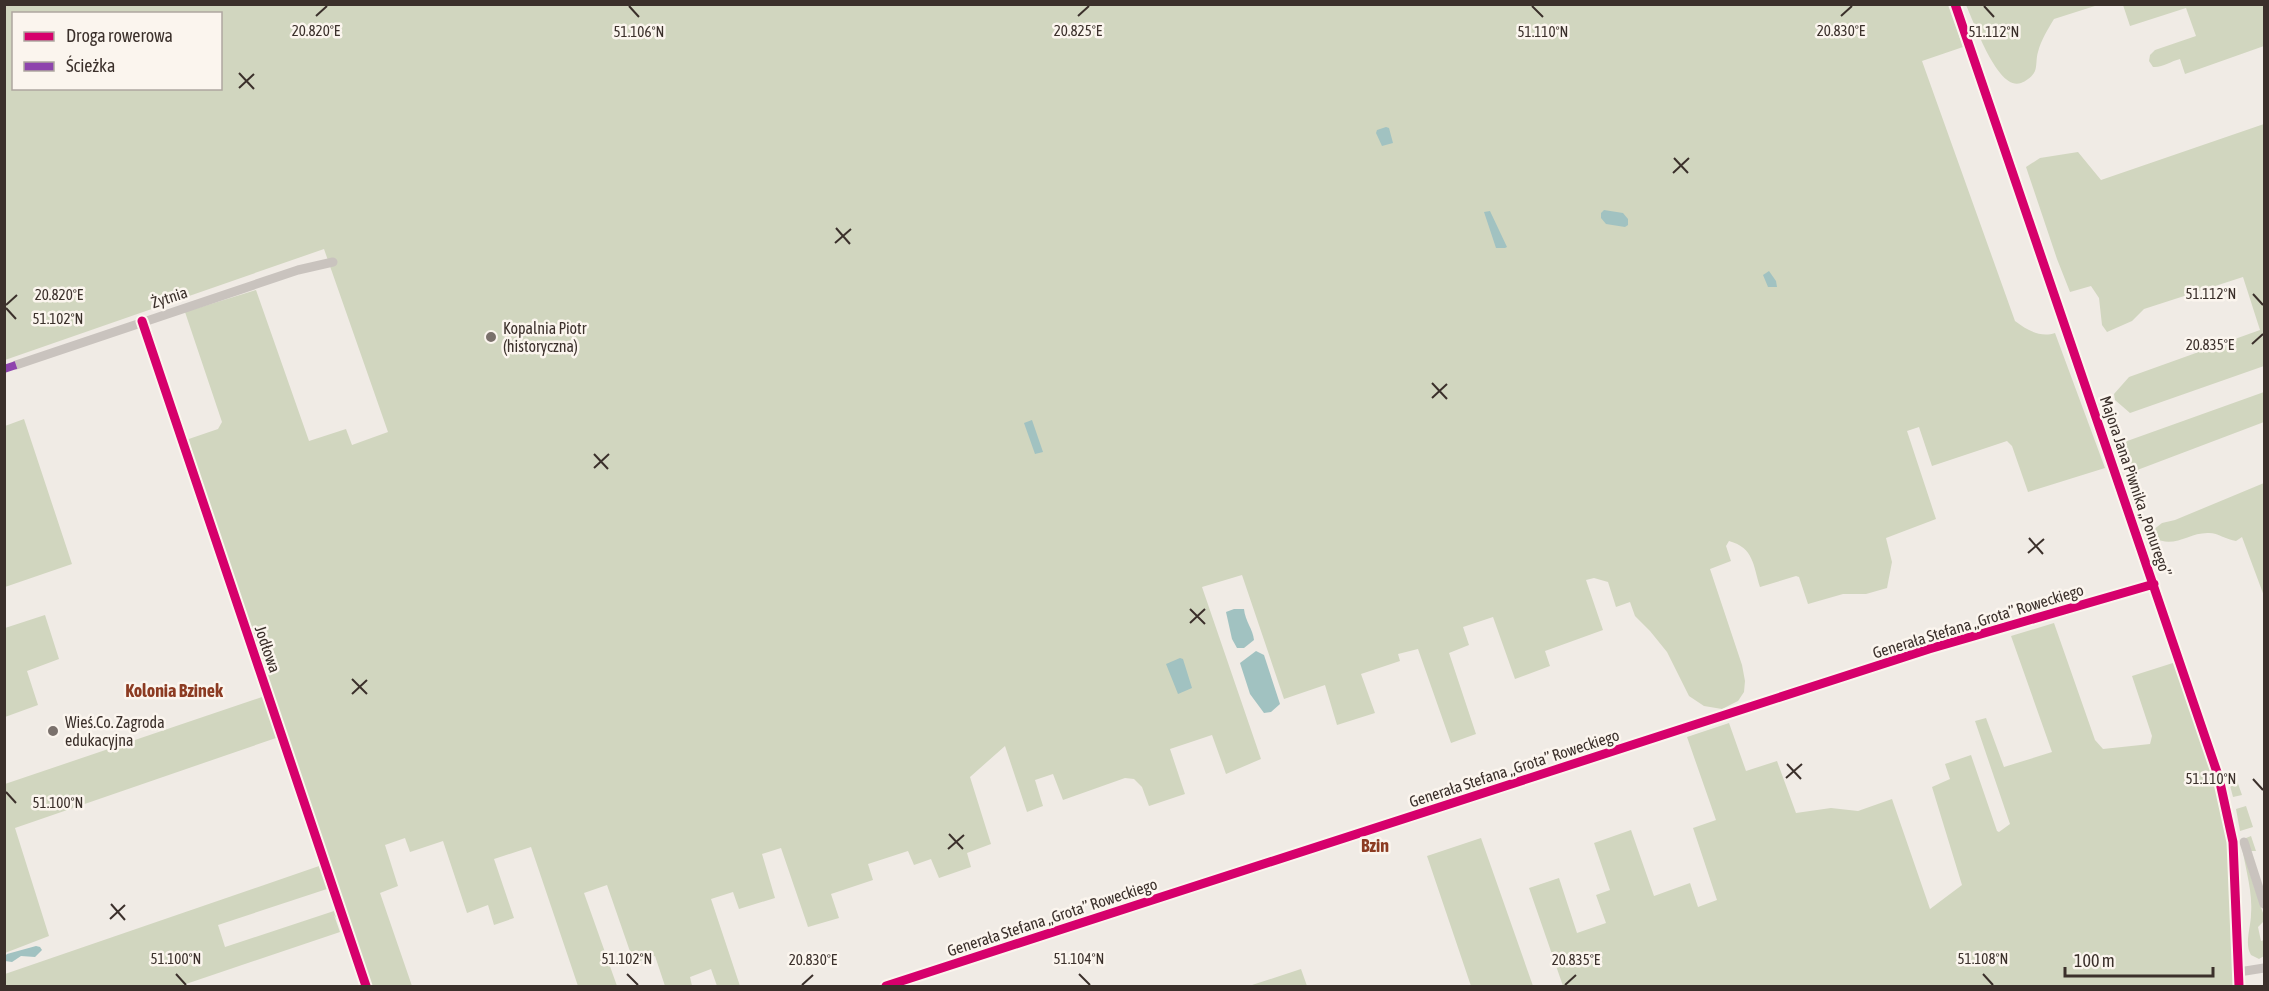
<svg xmlns="http://www.w3.org/2000/svg" width="2269" height="991" font-family="'Asap Condensed',sans-serif">
<style>
.green{fill:#d1d6bf;fill-rule:evenodd}
.water{fill:#a1c2c1}
.lines{fill:none;stroke-linecap:round;stroke-linejoin:round}
.street{stroke:#c9c3be;stroke-width:9}
.quiet{stroke:#8e44ad;stroke-width:8;stroke-dasharray:15 8;stroke-linecap:butt}
.cycleway-casing{stroke:#fbf5ee;stroke-width:13}
.cycleway{stroke:#d6006c;stroke-width:9}
.ticks{fill:none;stroke:#3b302b;stroke-width:2}
.poi-dot{fill:#7a716c;stroke:#fbf5ee;stroke-width:2}
.labels{text-anchor:middle;stroke-width:5;stroke-linejoin:round;paint-order:stroke}
.street-label{font-size:16px;fill:#3b302b;stroke:#fbf5ee}
.poi-label{font-size:16px;fill:#3b302b;stroke:#fbf5ee;text-anchor:start}
.neighbourhood-label{font-size:18px;font-weight:bold;fill:#8c3b22;stroke:#fbf5ee}
.ticks-label{font-size:15px;text-anchor:middle;fill:#3b302b;stroke:#fbf5ee;stroke-width:5;stroke-linejoin:round;paint-order:stroke}
</style>
<rect width="100%" height="100%" fill="#f0ebe5"/>
<path class="green" d="M4,5H1948L1963,47L1922,61L2015,321C2027,330 2040,338 2055,333L2105,468L2028,492L2012,446L2007,441L1932,466L1919,427L1907,431L1936,519L1886,538L1892,562L1887,588L1866,594H1843L1808,604L1799,577L1796,576L1760,587C1753,565 1754,548 1729,541L1726,546L1731,561L1710,569L1742,665L1745,681L1744,692L1738,701L1722,709L1704,706L1689,696L1667,652L1650,631L1635,616L1630,602L1616,607L1608,582L1594,578L1586,580L1603,630L1545,651L1550,666L1515,679L1493,617L1463,627L1469,645L1449,653L1476,734L1451,743L1418,649L1398,654L1400,661L1361,674L1375,713L1337,725L1325,685L1284,699L1242,575L1202,587L1261,759L1226,774L1212,735L1170,749L1185,794L1149,806L1142,787L1134,779L1125,778L1063,800L1053,774L1035,780L1043,806L1027,812L1005,746L970,777L991,844L967,853L971,867L939,878L931,859L914,865L908,851L868,864L873,880L831,894L839,918L808,927L781,848L762,854L775,898L739,909L733,892L711,899L740,986H717L711,969L690,977L692,986H665L655,956L634,963L607,885L584,893L617,986H578L531,847L494,859L514,918L494,925L488,905L467,913L443,841L410,852L405,838L385,845L398,886L380,893L412,986H364L345,931L334,915L340,932L180,986H5V974L322,865L279,737L15,828L49,936L5,953V784L265,696L180,442L218,429L222,422L185,312L256,290L309,441L346,429L352,445L388,432L324,249L5,360ZM14,14H220V88H14ZM330,888L337,910L225,947L218,925Z
M1966,5H2098L2054,19C2048,29 2041,40 2038,52C2036,58 2037,66 2035,71C2033,76 2026,81 2021,83C1998,92 1974,22 1966,5Z
M2123,5H2264V46L2185,74L2180,59C2171,61 2162,68 2153,67L2149,61L2150,55L2155,50L2196,36L2186,8L2130,26Z
M2264,124V366L2130,413L2115,400L2114,394L2129,377L2260,330L2243,277L2144,309L2132,321L2107,332L2102,325L2099,298L2091,286L2070,292L2057,259L2026,167L2040,158L2078,152L2101,180Z
M2264,392V422L2132,472C2123,466 2119,455 2116,445Z
M24,419L72,564L5,587V426Z
M2264,483V596L2242,537L2236,541C2227,540 2218,533 2209,533C2189,532 2175,549 2154,538L2153,530L2162,523L2175,520Z
M45,615L59,659L27,671L38,705L5,717V628Z
M2054,623L2095,740L2103,749L2150,744L2152,736L2132,676L2176,662C2191,707 2210,752 2220,798C2234,859 2232,924 2234,986H1563L1529,888L1559,878L1577,933L1606,923L1596,895L1610,890L1594,843L1631,830L1654,896L1690,883L1698,907L1717,900L1693,828L1716,820L1687,737L1729,723L1746,771L1777,761L1796,813L1831,808L1858,811L1892,799L1930,909L1962,885L1932,787L1950,779L1945,764L1971,755L1997,831L1999,832L2010,824L1975,721L1986,718L2004,767L2052,752L2011,636Z
M2235,775L2242,795L2233,797L2228,778Z
M2246,806L2253,827L2240,831L2236,809Z
M2251,836L2256,851H2250L2248,868L2264,916V921L2258,927L2261,941L2264,940V956L2259,959L2251,955C2244,944 2251,927 2251,914C2253,889 2244,865 2241,840Z
M1481,838L1533,986H1471L1427,856Z
M1301,969L1307,986H1249Z"/>
<path class="water" d="M1386,127L1389,128L1393,143L1382,146L1376,133L1377,130Z
M1604,210L1623,213L1628,219V225L1625,227L1606,224L1601,218V213Z
M1490,211L1507,247L1505,248H1496L1484,212Z
M1769,271L1776,281L1777,287H1768L1763,275Z
M1032,420L1043,452L1035,454L1024,423Z
M1234,609H1244C1245,621 1253,629 1254,640L1244,648H1237L1232,639L1226,612Z
M1256,651L1264,655L1280,704L1271,712L1264,713L1250,694L1240,663Z
M1180,658L1183,659L1192,688L1178,694L1166,664Z
M36,946L40,947L42,950L35,957L21,956L12,962L5,961V956L7,954Z"/>
<g class="lines">
<path class="street" d="M1955,4L2219,778L2233,842L2239,986
M142,321L366,986
M16,365L298,270L333,262
M2244,842L2264,904
M2239,972L2264,968
M886,986L1929,649L2154,584"/>
<path class="quiet" d="M4,369L16,365"/>
<g class="cycleway-casing">
<path id="cycleway" d="M1955,4L2219,778L2233,842L2239,986
M142,321L366,986
M886,986L1929,649L2154,584"/>
</g>
<use href="#cycleway" class="cycleway"/>
</g>
<path class="ticks" d="M629,6L639,17M1532,6L1543,17M1984,6L1994,17M316,16L327,6M1078,16L1089,6M1841,16L1852,6M239,73L254,89M239,88L254,74M1674,158L1688,173M1673,173L1689,158M836,228L850,244M835,243L851,229M2253,294L2263,305M6,305L17,295M6,308L16,319M2252,344L2263,334M1432,383L1447,399M1432,398L1447,384M594,454L608,469M594,468L609,454M2029,538L2043,554M2028,553L2044,539M1190,609L1205,624M1190,623L1205,609M352,679L367,694M352,694L367,680M1787,764L1801,779M1786,778L1802,764M2253,779L2263,790M6,792L16,803M949,834L963,849M948,849L964,835M111,904L125,920M110,919L125,905M176,974L186,985M627,974L638,985M1079,974L1090,985M1983,974L1993,985M802,985L813,975M1565,985L1576,975"/>
<g class="poi-dot">
<circle cx="491" cy="337" r="6"/>
<circle cx="53" cy="731" r="6"/>
</g>
<g class="labels">
<g class="street-label">
<text transform="translate(169 297) rotate(-18)" y="6">Żytnia</text>
<text transform="translate(2136 486) rotate(71)" y="6">Majora Jana Piwnika „Ponurego”</text>
<text transform="translate(1978 621) rotate(-17)" y="6">Generała Stefana „Grota” Roweckiego</text>
<text transform="translate(268 649) rotate(71)" y="6">Jodłowa</text>
<text transform="translate(1514 768) rotate(-18)" y="6">Generała Stefana „Grota” Roweckiego</text>
<text transform="translate(1052 917) rotate(-18)" y="6">Generała Stefana „Grota” Roweckiego</text>
</g>
<g class="poi-label">
<text x="503" y="334">Kopalnia Piotr<tspan x="503" dy="18">(historyczna)</tspan></text>
<text x="65" y="728">Wieś.Co. Zagroda<tspan x="65" dy="18">edukacyjna</tspan></text>
</g>
<g class="neighbourhood-label">
<text x="174" y="697">Kolonia Bzinek</text>
<text x="1375" y="852">Bzin</text>
</g>
</g>
<g class="ticks-label">
<text x="316" y="36">20.820°E</text>
<text x="1078" y="36">20.825°E</text>
<text x="1841" y="36">20.830°E</text>
<text x="639" y="37">51.106°N</text>
<text x="1543" y="37">51.110°N</text>
<text x="1994" y="37">51.112°N</text>
<text x="2211" y="299">51.112°N</text>
<text x="59" y="300">20.820°E</text>
<text x="58" y="324">51.102°N</text>
<text x="2210" y="350">20.835°E</text>
<text x="2211" y="784">51.110°N</text>
<text x="58" y="808">51.100°N</text>
<text x="176" y="964">51.100°N</text>
<text x="627" y="964">51.102°N</text>
<text x="1079" y="964">51.104°N</text>
<text x="1983" y="964">51.108°N</text>
<text x="813" y="965">20.830°E</text>
<text x="1576" y="965">20.835°E</text>
</g>
<rect width="2269" height="991" fill="none" stroke="#3b302b" stroke-width="12"/>
<rect x="12" y="12" width="210" height="78" fill="#fbf5ee" stroke="#aea6a0" stroke-width="1.5"/>
<rect x="24" y="32" width="30" height="9" fill="#d6006c" stroke="#aea6a0" stroke-width="1.5"/>
<text x="66" y="42" font-size="18" fill="#3b302b">Droga rowerowa</text>
<rect x="24" y="62" width="30" height="9" fill="#8e44ad" stroke="#aea6a0" stroke-width="1.5"/>
<text x="66" y="72" font-size="18" fill="#3b302b">Ścieżka</text>
<path d="M2065 967v9h148v-9" fill="none" stroke="#3b302b" stroke-width="3"/>
<text x="2074" y="967" font-size="18" fill="#3b302b" stroke="#fbf5ee" stroke-width="4.5" paint-order="stroke">100 m</text>
</svg>
